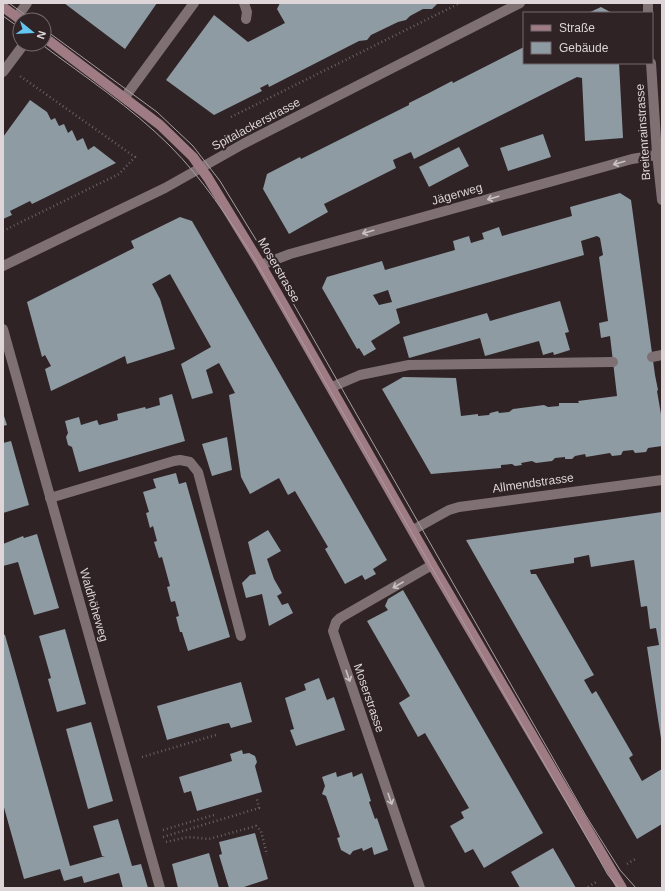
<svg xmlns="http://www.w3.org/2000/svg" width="665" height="891" font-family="Arial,sans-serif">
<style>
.building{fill:#8e9ba2;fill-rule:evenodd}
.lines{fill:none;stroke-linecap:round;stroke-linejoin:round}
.path{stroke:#6b6063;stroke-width:2.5;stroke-dasharray:1 3;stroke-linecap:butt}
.lane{stroke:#7e7073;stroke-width:10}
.street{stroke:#7e7073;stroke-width:10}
.secondary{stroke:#9f7b84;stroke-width:10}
.tram{stroke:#a89ea1;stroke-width:1}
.oneway{stroke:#cac1c3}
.labels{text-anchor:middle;stroke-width:4;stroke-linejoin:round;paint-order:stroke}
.street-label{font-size:12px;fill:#ddd5d7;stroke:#2f2326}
</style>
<rect width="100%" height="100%" fill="#2f2326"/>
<path class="building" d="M64,3H157L125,49Z
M280,3H438L432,9H423L410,16L406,20L398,22L371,35L367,40L359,41L269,87L268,84L260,88L262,91L214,115L166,80L214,15L248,42L285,23L277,9Z
M601,7L612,13H588Z
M524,47V63H619L623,138L585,141L582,78L577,77L414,159L411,152L393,160L396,168L324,204L328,212L289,234L263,189L267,174L300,157L301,159L409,105V103L429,93L452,81L453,83Z
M30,100L47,112L51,120L55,118L59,126L64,124L68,133L72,130L77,141L83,138L88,150L94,146L116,163L32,204L30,201L10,211L12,215L3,219V137Z
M543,134L551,157L508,171L500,148Z
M459,147L469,166L429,187L419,167Z
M620,193L631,200L655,375L658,390L657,391L662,420V446L648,448L646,452L635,453L633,450L623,451L621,455L612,456L610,453L586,457L585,454L575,456L572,459H565V457L555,458L552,461L536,463L532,461L521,463L522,465L515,466L512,464L501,465V468L431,474L382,389L403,377L456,378L461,416L478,414V416L489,415L490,413L498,411L499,413L509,412L513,409L544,405L548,407L559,406V403H579L578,401L617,396L610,336L601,338L599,323L608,321L599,257L603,255L600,238L597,236L581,241L584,255L396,309L400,323L371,341L376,349L364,356L359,348L357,349L322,288L327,277L382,261L385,270L455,250L453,241L469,236L471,243L484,239L482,233L499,227L502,236L572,216L570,207ZM388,290L392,302L379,305L373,295Z
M180,217L192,221L387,560L373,569L376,574L365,580L362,575L345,584L325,549L328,547L295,491L288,495L279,478L250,494L241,477L229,395L235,393L219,363L206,370L213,393L192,399L181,364L211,347L170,274L152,284L160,299L175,349L127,364L125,356L51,391L45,369L51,366L45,355L42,357L27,302L134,248L131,241Z
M560,301L569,332L565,333L570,350L554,355L553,352L543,355L539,341L485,356L480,338L409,358L403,337L487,313L490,321Z
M172,394L185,441L79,472L72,447L68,445L66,437L68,433L65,421L79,417L81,425L97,420L99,425L118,420L117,414L145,407L146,409L160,405L159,398Z
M3,413L7,425L3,426Z
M227,437L232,470L212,476L202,444Z
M11,441L29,505L3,513V443Z
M176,473L179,484L186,482L230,637L188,651L182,632H180L176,617L179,616L175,601L171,602L167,587L170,586L162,557L159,558L154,542L157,541L153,526L150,528L146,513L149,512L143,492L156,488L153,479Z
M662,512V745L647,647L659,645L656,628L650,629L647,606L641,607L634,560L591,567L589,555L574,558V563L530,570L531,574H536L594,675L584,680L592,694L596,691L633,755L629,758L642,781L662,769V824L637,839L466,540Z
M268,530L281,551L267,559L274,579L282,593L277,596L282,605L288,603L293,613L269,626L262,594L246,598L242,583L250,575L256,574L248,542Z
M37,534L59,608L34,615L18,562L3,566V544L23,536L24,538Z
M403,590L543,833L484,868L473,849L465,853L450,826L464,818L461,812L469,808L425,733L418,737L399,703L410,696L367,621L388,610L385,606L388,599Z
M65,629L86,704L57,712L48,679L51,678L39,636Z
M3,634L5,635L70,866L105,856H102L93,826L118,819L132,866L141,864L148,888H123L119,873L84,883L82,876L64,881L60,869L24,879L3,804Z
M319,678L327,700L334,697L345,730L296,746L290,730L294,729L285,698L306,690L304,684Z
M241,682L252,722L231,728L229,723L223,724L167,740L157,706Z
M91,722L113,801L88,809L66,729Z
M242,750L243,754L249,753L255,756L257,762L255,766L262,792L197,811L191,791L184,793L179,777L232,761L230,754Z
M336,772L337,777L352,772L353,777L362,773L371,801L369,802L375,819L377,818L388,850L374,855L372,847L363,851L362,848L353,851L350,855L341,850L337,838L340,837L326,796L322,794L325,786L322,777Z
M255,833L268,879L241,888H229L219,855L222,854L219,842Z
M553,848L576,888H520L511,872Z
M209,853L219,888H178L172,864Z"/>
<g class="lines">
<path class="path" d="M231,117L460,3
M3,231L119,174L135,157L20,76
M142,757L216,735
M163,830L214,815
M163,837L259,808L257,799
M166,842L188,837L209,839L256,826L261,831L267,855
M627,864L637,858
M588,887L598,881"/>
<path class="lane" d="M244,3L247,12L246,19
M17,17L27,3
M3,72L24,44
M652,357L662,355
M332,387L360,375L409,365L613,362
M50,498L174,461L180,460L190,462L198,472L241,636"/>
<path class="street" d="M648,3V13
M651,63L657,154L662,200
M125,97L194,3
M261,265L290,254L632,159L662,154
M3,266L165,188L243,144L520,3
M3,329L160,888
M413,530L449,510L459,507L662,480
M420,888L333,631L336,622L340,618L432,565"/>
<path class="secondary" d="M3,7L21,20
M44,37L160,125L193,157L208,178L261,265L432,565L622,888"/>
<path class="tram" d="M9,3L32,20
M3,16L20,28
M44,29L157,112L193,146L220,181L269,261L586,816L620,870L636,888
M41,44C85,77 131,107 170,146C203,179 229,219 254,258L594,850L608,875L619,888"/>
</g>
<defs><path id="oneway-shaft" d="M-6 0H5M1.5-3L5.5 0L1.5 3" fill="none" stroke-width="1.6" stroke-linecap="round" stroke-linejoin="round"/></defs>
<g class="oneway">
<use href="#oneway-shaft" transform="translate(619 163) rotate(164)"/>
<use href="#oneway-shaft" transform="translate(493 198) rotate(164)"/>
<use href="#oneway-shaft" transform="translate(368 232) rotate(164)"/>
<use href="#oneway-shaft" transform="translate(398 585) rotate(150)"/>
<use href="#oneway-shaft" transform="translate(348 676) rotate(71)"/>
<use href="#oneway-shaft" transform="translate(390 799) rotate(71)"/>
</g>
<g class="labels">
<g class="street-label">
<text transform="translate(256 124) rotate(-28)" y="4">Spitalackerstrasse</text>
<text transform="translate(643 132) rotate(-94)" y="4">Breitenrainstrasse</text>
<text transform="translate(457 194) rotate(-16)" y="4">Jägerweg</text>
<text transform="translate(279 270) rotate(60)" y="4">Moserstrasse</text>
<text transform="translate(533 483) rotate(-8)" y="4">Allmendstrasse</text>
<text transform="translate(94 605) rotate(74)" y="4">Waldhöheweg</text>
<text transform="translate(369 698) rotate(71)" y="4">Moserstrasse</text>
</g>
</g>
<rect width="665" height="891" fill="none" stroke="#ddd5d7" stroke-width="8"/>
<rect x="523" y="12" width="130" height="52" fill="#2f2326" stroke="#756a6d"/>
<rect x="531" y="25" width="20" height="6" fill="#9f7b84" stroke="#756a6d"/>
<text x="559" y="32" font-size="12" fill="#ddd5d7">Straße</text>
<rect x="531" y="42" width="20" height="12" fill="#8e9ba2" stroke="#756a6d"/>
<text x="559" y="52" font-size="12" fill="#ddd5d7">Gebäude</text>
<g transform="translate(32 32) rotate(108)"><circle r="19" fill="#2f2326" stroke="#756a6d"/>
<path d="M0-3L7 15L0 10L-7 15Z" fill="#64c5ee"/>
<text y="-6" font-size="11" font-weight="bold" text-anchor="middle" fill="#ddd5d7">N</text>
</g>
</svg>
